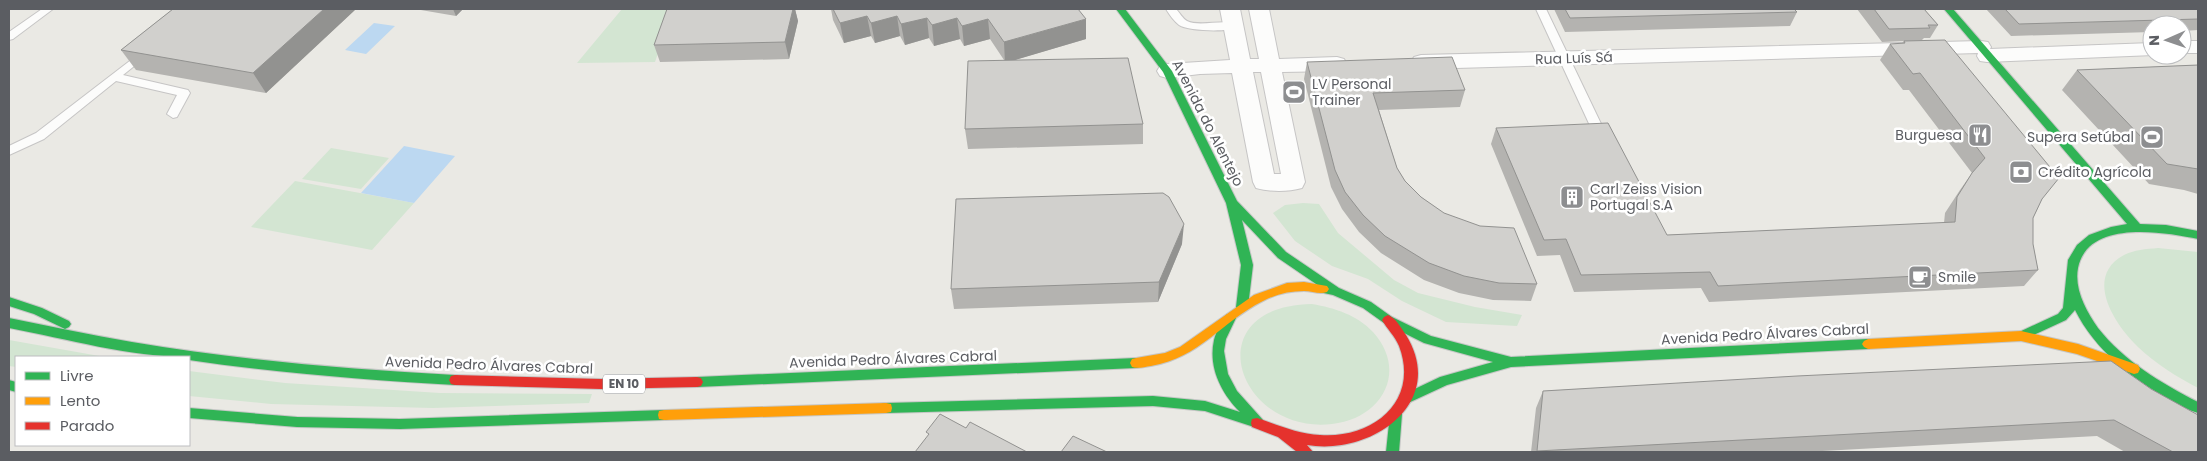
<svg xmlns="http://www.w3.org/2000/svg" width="2207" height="461" font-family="Poppins,sans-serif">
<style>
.green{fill:#d3e5d2}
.water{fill:#bcd8f1}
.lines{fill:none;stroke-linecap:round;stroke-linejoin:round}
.lane-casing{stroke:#c6c5c5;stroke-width:2}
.street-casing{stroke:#c6c5c5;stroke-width:2}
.fast-casing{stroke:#c6c7c6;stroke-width:2}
.slow-casing{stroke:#c6c7c6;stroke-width:2}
.jam-casing{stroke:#c6c7c6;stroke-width:2}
.lane{fill:#fcfcfb;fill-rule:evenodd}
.street{fill:#fcfcfb;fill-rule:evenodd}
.fast{fill:#30b455;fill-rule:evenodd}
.slow{fill:#ff9f0a;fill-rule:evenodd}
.jam{fill:#e5322d;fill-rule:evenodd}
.wall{fill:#b4b3b0}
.shaded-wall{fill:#929290}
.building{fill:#d1d0cd;stroke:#929290}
.labels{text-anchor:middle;stroke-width:5;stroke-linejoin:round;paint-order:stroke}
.shield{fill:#fff;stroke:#8c8e91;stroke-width:1}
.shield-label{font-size:12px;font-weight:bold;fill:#5b5d62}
.street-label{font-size:14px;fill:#5b5d62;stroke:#fff}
.poi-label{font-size:14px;fill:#5b5d62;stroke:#fff;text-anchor:start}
</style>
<rect width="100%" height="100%" fill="#eae9e4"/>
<path class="green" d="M622,9H673L655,62L577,63Z
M331,148L389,158L361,189L302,179Z
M295,181L414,203L372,250L251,227Z
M1303,203L1319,204L1338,233L1394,280L1418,293L1475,307L1522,315L1517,326L1446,322L1402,301L1368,279L1332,266L1295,241L1273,213L1285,205Z
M2158,248L2198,252V388C2177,377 2156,364 2138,347C2115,325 2083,277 2124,255C2134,250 2146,249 2158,248Z
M1312,304C1335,308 1357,315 1373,332C1409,372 1381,419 1332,424C1237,435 1194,306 1312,304Z
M9,340L105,357H16V367L9,366Z
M189,371L285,383L440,393L592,394L589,403L433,408L271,404L189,396Z"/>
<path class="water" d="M374,23L395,26L366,54L345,50Z
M404,146L455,156L414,203L361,193Z"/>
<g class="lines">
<g class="lane-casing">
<path id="lane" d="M42,9H53L13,39L9,40V32Z
M1166,9H1176C1179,12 1183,19 1187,21C1201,28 1228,17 1238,26C1231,33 1188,31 1179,25C1174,21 1169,14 1166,9Z
M1536,9H1546L1604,130L1602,133H1594L1592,130Z
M144,50L148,51L149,53L148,55L123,75L188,90L190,93L177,117L173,118L167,114L177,95L116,81L44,139L9,155V146L36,133Z"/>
</g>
<g class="street-casing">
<path id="street" d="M1220,9H1240L1250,59H1259L1249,9H1269L1279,59L1337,57L1344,59L1347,64L1344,69L1337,71L1282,72L1305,182L1302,188C1288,192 1270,192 1256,188L1253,182L1232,73L1200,74L1167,78L1160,76L1157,71L1160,66L1167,64L1230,60ZM1253,72H1261L1281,174H1274Z
M1981,41L1988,42L1991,47L1990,49L2152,43V55H2154L1987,62L1980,61L1977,56L1978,53L1421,69L1414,67L1411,62L1414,57L1421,55Z
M2182,41H2198V53H2182Z"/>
</g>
<g class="fast-casing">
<path id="fast" d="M1116,9H1125L1172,71L1237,201L1286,252L1339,288L1371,302L1392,317L1431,336L1511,357L1868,339L1872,341L1874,344L1872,347L1868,349L1511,367L1447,385L1406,404L1402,403L1400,399L1402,395L1440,377L1493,362L1424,343L1384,323L1363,308L1333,295L1319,292L1317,289L1319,286L1278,258L1242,220L1253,265L1248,307L1246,310H1238L1236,307L1241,265L1226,203L1163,72Z
M1944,9H1953L2140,224L2166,225L2198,231V239C2163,232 2088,219 2078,268C2074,289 2086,311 2098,328C2124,361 2161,383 2198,402V413C2188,410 2179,405 2170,400C2131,378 2095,350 2075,310L2066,320L2025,339L2021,341L2017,339L2015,336L2017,333L2058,314L2063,308L2068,260L2077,245L2089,235L2111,227L2127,224Z
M9,297L42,308L69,321L71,324L69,327L65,329L34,314L9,306Z
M1230,313L1234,315L1236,318L1226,339L1224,351L1228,374L1237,391L1263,420L1262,427L1257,428L1205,411L1153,406L886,413L881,412L880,408L881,404L886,403L1153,396L1205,401L1240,412C1221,393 1208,367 1214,340C1216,331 1222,323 1226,315Z
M9,318C50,326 91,335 132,342C239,360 347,369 455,375L459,376L461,380L459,384L455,385C366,380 277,373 189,360V357C129,357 68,339 9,328Z
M1136,358L1140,359L1142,363L1140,367L1136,368L697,387L693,386L691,382L693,378L697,377Z
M9,380L16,382V392L9,390Z
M189,408L297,417L400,419L664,410L669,411L670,415L669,419L664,420L400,429L297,427L189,418Z
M1396,409L1401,410L1402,414L1399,452H1386L1390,414L1391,410Z"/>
</g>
<g class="slow-casing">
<path id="slow" d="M1304,282L1327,286L1329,289L1327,292C1320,295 1312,291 1304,291C1290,291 1276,294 1263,301C1221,322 1201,357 1151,366C1144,367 1138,369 1132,367L1130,363L1132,359L1136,358L1165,353L1180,347L1254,295L1287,283Z
M2021,331L2078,344L2138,365L2140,369L2138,373L2134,374L2077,354L2021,341L1868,349L1864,347L1862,344L1864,341L1868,339Z
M886,403L891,404L892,408L891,412L886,413L664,420L659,419L658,415L659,411L664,410Z"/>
</g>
<g class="jam-casing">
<path id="jam" d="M1388,315C1396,318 1401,328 1406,335C1448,403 1371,456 1307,445L1313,452H1297L1278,437L1252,427L1251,423L1252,419L1257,418C1278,425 1298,434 1320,435C1373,439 1420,401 1399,346C1395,336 1387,329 1382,320L1384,317Z
M455,375L601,379L697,377L701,378L703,382L701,386L697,387L601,389L455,385L451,384L449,380L451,376Z"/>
</g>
<use href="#lane" class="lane"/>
<use href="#street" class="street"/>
<use href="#fast" class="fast"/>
<use href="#slow" class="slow"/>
<use href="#jam" class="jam"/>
</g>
<path class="wall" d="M173,9H356L266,93L136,70L121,50Z
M415,9H463L456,16Z
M667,9H795L798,21L789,59L660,62L654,45Z
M831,9H1078L1086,39L1014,60L1143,124V144L968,149L965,129L1004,60L990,39L964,46L960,39L934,46L929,38L905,45L900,36L875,43L871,36L844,43L833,20Z
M1554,9H1794L1797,12L1790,26L1565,32Z
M1857,9H1924L1938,25L1930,38H1924L1922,40L2042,199L2033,218V244L2038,270L2024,286L1709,302L1701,288L1574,292L1560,255L1537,256L1491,144L1496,128L1667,235L1944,223L1945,213L1960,190L1972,173L1909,90H1903L1880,60L1890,44L1902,43L1904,41L1882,42Z
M1986,9H2198V30L2182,31V25H2152V32L2011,36Z
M1307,62L1465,90L1460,107L1379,110L1397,168L1405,181L1421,197L1537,284L1531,301L1493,300L1459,293L1424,280L1381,253L1359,232L1342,209L1331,187L1304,79Z
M2198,65V194L2184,190L2149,184L2062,90L2077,70Z
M1182,244L1158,302L954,309L951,289Z
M2111,361L2198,452H2125L2097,436L1804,452H1531L1536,408L1543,391Z"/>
<path class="shaded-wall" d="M324,9H356L266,93L253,73Z
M453,9H463L456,16Z
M793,9H795L798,21L789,59L785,42Z
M867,16L871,36L844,43L840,23Z
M897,16L900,36L875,43L871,23Z
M927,18L929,38L905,45L901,24Z
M957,18L960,39L934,46L932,25Z
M988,19L990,39L964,46L962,26Z
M1086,19V39L1005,63L1004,42Z
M1184,224L1182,244L1158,302L1159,282Z"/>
<path class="building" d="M173,9H324L253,73L121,50Z
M667,9H793L785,42L654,45Z
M833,9H1078L1086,19L1004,42L988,19L962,26L957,18L932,25L927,18L901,24L897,16L871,23L867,16L840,23Z
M1565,9H1794L1797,12L1570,18Z
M1874,9H1924L1938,25H1928L1930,28L1889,29Z
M2005,9H2198V19L2019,24Z
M1945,40L2059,178L2042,199L2033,218V244L2038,270L1718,286L1710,272L1581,275L1566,239L1544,240L1496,128L1608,123L1667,235L1955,222L1957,197L1972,173L1985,158L1920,73L1913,74L1890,44L1905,43L1904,41Z
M1452,57L1465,90L1373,93L1397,168L1405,181L1421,197L1444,213L1480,226L1514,228L1537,284L1499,283L1464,276L1429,263L1385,236L1363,215L1345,192L1335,170L1307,62Z
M1128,58L1143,124L965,129L968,61Z
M2198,65V169L2167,164L2077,70Z
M1163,193L1169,197L1184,224L1159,282L951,289L956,199Z
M2111,361L2151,389L2198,415V452H2173L2114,420L1537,451L1543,391L1797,376Z
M940,414L966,428L970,422L1027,452H915L929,434L926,432Z
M1073,436L1107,452H1061Z"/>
<defs>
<g id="stadium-square" transform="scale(1.25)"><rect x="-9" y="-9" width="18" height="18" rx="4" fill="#8d8e90" stroke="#fff"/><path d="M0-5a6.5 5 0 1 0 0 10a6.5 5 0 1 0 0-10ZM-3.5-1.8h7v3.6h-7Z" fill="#fff"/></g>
<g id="restaurant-square" transform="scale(1.25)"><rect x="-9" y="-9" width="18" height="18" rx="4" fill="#8d8e90" stroke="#fff"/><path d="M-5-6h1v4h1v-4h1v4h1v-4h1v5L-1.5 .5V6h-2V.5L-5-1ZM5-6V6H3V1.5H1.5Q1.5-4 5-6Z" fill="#fff"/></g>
<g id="bank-square" transform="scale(1.25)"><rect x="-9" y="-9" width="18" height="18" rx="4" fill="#8d8e90" stroke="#fff"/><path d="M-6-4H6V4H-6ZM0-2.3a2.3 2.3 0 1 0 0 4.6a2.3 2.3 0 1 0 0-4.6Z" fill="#fff"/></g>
<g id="building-square" transform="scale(1.25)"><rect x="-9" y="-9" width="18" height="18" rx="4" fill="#8d8e90" stroke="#fff"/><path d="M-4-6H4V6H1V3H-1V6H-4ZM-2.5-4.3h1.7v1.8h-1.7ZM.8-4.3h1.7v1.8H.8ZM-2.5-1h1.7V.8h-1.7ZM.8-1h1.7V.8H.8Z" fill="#fff"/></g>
<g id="cafe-square" transform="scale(1.25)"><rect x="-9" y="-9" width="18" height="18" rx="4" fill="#8d8e90" stroke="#fff"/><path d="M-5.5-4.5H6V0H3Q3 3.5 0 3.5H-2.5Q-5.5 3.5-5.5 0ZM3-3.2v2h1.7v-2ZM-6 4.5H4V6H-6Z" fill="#fff"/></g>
</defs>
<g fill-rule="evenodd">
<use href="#stadium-square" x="1294" y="92"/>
<use href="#restaurant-square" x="1980" y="135"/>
<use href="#stadium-square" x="2152" y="137"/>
<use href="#bank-square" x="2021" y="172"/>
<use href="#building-square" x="1572" y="197"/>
<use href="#cafe-square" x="1920" y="277"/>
</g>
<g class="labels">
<rect class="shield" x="603" y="374.5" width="42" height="19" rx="4"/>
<g class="shield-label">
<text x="624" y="388">EN 10</text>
</g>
<g class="street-label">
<text transform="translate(1574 58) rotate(-2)" y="5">Rua Luís Sá</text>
<text transform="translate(1208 123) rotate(63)" y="5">Avenida do Alentejo</text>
<text transform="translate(1765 334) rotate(-3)" y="5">Avenida Pedro Álvares Cabral</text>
<text transform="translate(893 359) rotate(-2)" y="5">Avenida Pedro Álvares Cabral</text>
<text transform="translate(489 365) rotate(2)" y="5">Avenida Pedro Álvares Cabral</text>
</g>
<g class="poi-label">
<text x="1312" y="89">LV Personal<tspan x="1312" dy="16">Trainer</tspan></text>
<text x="1962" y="140" text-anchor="end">Burguesa</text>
<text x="2134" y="142" text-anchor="end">Supera Setúbal</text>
<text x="2038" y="177">Crédito Agrícola</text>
<text x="1590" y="194">Carl Zeiss Vision<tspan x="1590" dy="16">Portugal S.A</tspan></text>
<text x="1938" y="282">Smile</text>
</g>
</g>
<rect width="2207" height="461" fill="none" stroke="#5b5d62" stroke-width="20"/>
<rect x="15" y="356" width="175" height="90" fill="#ffffff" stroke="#bdbec0"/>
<rect x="25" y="372" width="25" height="8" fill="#30b455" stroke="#bdbec0"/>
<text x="60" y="381" font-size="15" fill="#5b5d62">Livre</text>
<rect x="25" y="397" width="25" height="8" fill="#ff9f0a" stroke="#bdbec0"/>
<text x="60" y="406" font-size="15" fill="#5b5d62">Lento</text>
<rect x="25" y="422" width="25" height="8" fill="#e5322d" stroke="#bdbec0"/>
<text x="60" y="431" font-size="15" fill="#5b5d62">Parado</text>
<g transform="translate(2167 40) rotate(268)"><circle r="24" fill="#ffffff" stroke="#bdbec0"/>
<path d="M0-4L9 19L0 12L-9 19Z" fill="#8d8e90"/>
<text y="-8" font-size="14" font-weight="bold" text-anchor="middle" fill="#5b5d62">N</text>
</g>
</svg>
